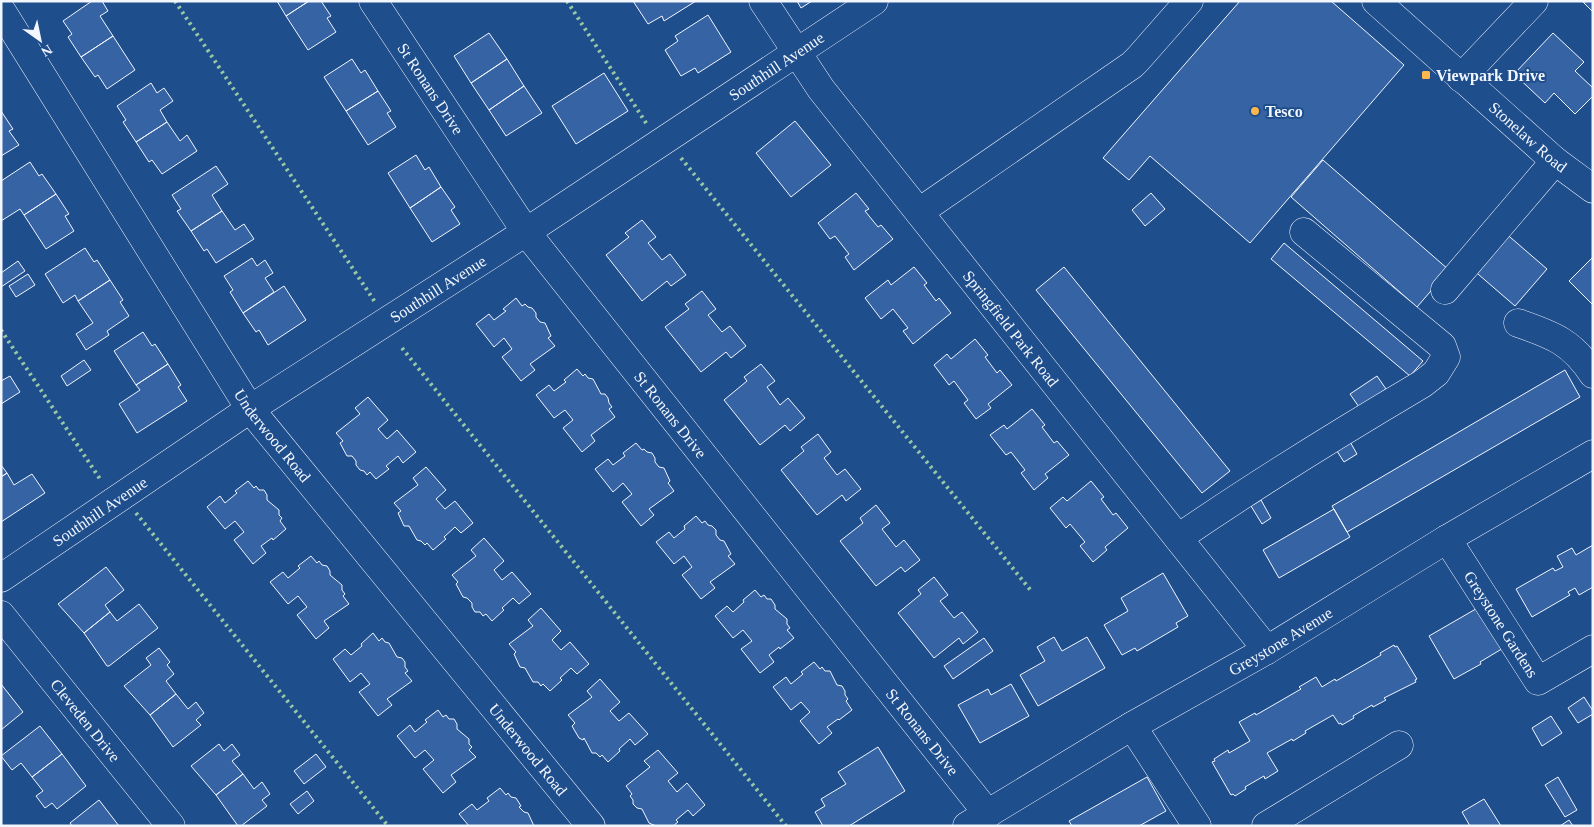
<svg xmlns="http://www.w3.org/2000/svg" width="1594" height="827" font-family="'Times New Roman',serif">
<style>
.building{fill:#3563a3;stroke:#f2f6ff}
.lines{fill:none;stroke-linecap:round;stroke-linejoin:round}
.minor-casing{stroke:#f2f6ff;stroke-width:29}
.major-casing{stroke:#f2f6ff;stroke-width:29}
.minor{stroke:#1f4e8c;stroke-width:28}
.major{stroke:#1f4e8c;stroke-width:28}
.hedge{stroke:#97c8a6;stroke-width:4;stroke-dasharray:2.5 4;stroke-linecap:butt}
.poi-dot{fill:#ffb74d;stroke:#1f4e8c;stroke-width:2}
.labels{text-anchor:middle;stroke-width:4;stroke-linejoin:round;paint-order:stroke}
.street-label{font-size:16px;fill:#f2f6ff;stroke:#1f4e8c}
.poi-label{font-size:16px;font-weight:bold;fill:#f2f6ff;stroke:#1f4e8c;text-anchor:start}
</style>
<rect width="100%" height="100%" fill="#1f4e8c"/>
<path class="building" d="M92,1H102L108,11L100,16L113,36L81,57L68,37L72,34L63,21Z
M277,1H309L286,16Z
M309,1H321L331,16L327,18L336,32L308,50L286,16Z
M633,1H696L664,21L662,16L648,24Z
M797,1H812L801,8Z
M1240,1H1331L1404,65L1250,243L1150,156L1129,180L1103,158Z
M1593,1V12L1583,2Z
M708,15L731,52L698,73L695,68L681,76L665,50L678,41L675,36Z
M489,33L507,59L471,83L454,56Z
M1553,33L1584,62L1575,71L1593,88V96L1575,114L1554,93L1545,103L1514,74Z
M113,36L135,70L107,89L98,75L95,77L81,57Z
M352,59L361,73L365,70L378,91L346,111L324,77Z
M507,59L524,86L489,110L471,83Z
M604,73L628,111L576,144L552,106Z
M151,83L157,93L164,88L173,101L160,110L167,122L136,142L123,122L126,120L117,106Z
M524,86L542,113L506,136L489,110Z
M378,91L391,111L387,113L396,127L368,145L346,111Z
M1,111L13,129L9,131L19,145L1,156Z
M795,121L831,165L791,197L756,153Z
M167,122L180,141L187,135L197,151L162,174L152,160L149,162L136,142Z
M416,155L425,170L429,167L441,187L410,208L388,173Z
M1323,160L1449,270L1417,307L1291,197Z
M30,162L39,176L42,174L56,194L24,215L20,209L1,221V181Z
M216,166L228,184L212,195L222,211L191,231L177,211L181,209L172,195Z
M441,187L455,207L451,210L460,224L432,242L410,208Z
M856,193L869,209L865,211L878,227L881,225L893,239L854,270L845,257L849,254L835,236L830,239L818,223Z
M1151,193L1165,209L1145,226L1132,210Z
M56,194L69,214L65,216L74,231L46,249L24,215Z
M222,211L235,230L244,224L254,239L216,263L207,249L204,251L191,231Z
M642,220L656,237L648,243L662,260L670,254L686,275L671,286L667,281L642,301L606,255L629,237L625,233Z
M1503,231L1547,269L1515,306L1471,268Z
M1284,243L1423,361L1410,376L1271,259Z
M85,248L94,262L97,260L110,280L78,301L75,295L63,303L45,274Z
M252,258L257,266L265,260L273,273L265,278L274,292L243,313L230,292L233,290L224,276Z
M1592,258L1593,260V305L1569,281Z
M18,261L25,271L1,287V273Z
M914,267L927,283L924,285L936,301L939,298L951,313L913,344L903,331L908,328L893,309L881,319L865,298L888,280L891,285Z
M1064,267L1230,471L1202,493L1036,290Z
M28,274L35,285L16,297L9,286Z
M110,280L123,300L120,302L129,316L107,331L109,335L86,350L76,334L93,323L78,301Z
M284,286L306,320L268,345L259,330L256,332L243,313Z
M702,291L716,309L708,315L722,332L730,326L746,346L731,358L726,352L701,372L665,327L689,309L685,304Z
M516,298L522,306L525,304L528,307L532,308L536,313V317L540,322L545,323L551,336L548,338L555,346L530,364L535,370L521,381L502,357L512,349L504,338L494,347L476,324L489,314L494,320L506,311L503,309Z
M143,332L152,346L155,344L168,364L136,385L114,351Z
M975,339L988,355L985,357L997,373L1000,370L1012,385L988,404L991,408L976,419L964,403L968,400L954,381L949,385L934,365L947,354L951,359Z
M84,360L91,370L67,386L61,376Z
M168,364L181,385L178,387L187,401L137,433L119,404L140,390L136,385Z
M761,364L775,381L767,387L780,405L788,398L805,418L790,431L785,425L760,445L724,400L747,381L744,377Z
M577,369L583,376L585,374L588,378L593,379L601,394H605L608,398L609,403L612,407L609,409L615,417L591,435L595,441L582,452L563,428L573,420L565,410L554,418L536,395L549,385L554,391L566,382L564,380Z
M1565,370L1580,397L1347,532L1332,506Z
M10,376L20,392L1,404V381Z
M1377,376L1386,389L1359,407L1350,394Z
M368,397L388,420L378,429L387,439L397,430L416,452L403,463L398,456L386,466L389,469L376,479L370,472L367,475L364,471L360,470L356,465V461L352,456H347L340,443L343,441L336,433L360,414L355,408Z
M1032,409L1045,425L1042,427L1054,443L1057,441L1069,455L1045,474L1048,478L1034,490L1021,473L1025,470L1011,452L1006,455L990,435L1004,425L1007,429Z
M818,434L831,452L824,458L837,475L845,469L861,489L846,501L842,495L817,515L781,470L804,451L801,447Z
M1349,440L1357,454L1344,462L1335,448Z
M636,443L642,450L644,449L647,452L652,453L655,458V462L659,467L664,468L670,481L668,483L674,491L649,509L654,515L641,526L622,502L632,494L623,483L613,492L595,469L608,459L613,465L625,456L623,453Z
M1,465L7,473L1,477Z
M426,467L446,490L436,499L445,509L455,501L473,523L461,533L455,527L444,537L446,539L433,550L427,543L425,545L421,541L417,540L409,526H404L398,513L401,511L394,503L418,485L413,478Z
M7,473L14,485L32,474L45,493L1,522V477Z
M248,481L254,488L256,486L259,490H264L267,495V500L279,510V515L282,518L280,521L286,529L273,540L272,538L261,546L266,553L253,564L234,540L244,532L235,521L225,529L207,507L220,496L225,503L237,493L235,491Z
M1091,481L1104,497L1101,499L1113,515L1116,513L1128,528L1105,547L1107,550L1093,562L1080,546L1085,542L1070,524L1066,528L1050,508L1063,497L1067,501Z
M1261,500L1271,518L1262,524L1251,506Z
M876,505L890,523L882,529L896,547L904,540L920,560L905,572L901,567L876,586L840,541L863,523L860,518Z
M1334,509L1350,537L1279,578L1263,550Z
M696,516L702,523L705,521L708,525L712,526L716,530V535L720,540L724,541L731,554L728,556L735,564L710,582L715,588L701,599L682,575L692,567L684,556L674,564L656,542L669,532L674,538L685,529L684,526Z
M484,538L504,561L494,570L502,580L512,572L531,594L519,604L513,598L502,608L504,610L492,621L486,614L483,616L480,612H475L472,607V603L467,598L463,597L456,584L458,582L452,575L476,556L471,550Z
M1593,545V587L1579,595L1575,588L1568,592L1570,595L1532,617L1516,589L1553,568L1555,571L1563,567L1557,556L1572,548L1576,555Z
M311,556L317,563L319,561L322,565L327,566L330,571V575L342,585V590L345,594L343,596L349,604L324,621L329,628L316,639L297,615L307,607L298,596L288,604L270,582L283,572L288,578L300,568L298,566Z
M106,567L124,590L105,605L110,612L84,633L58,604Z
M1163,573L1188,616L1176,623L1178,627L1137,651L1135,648L1122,655L1104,625L1128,611L1121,598Z
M934,577L948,595L940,601L954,618L962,612L978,632L963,644L959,638L934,658L898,613L921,594L918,590Z
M755,590L761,597L764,595L767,599H771L775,605V609L787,619V624L790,628L787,630L794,638L780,649L779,647L769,655L774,662L760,673L741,649L752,641L743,630L733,638L715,616L727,606L733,612L744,602L743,600Z
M139,604L158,628L109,666H107L84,633L110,612L117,621Z
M1481,606L1505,647L1480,662L1481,664L1454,679L1429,636Z
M541,608L561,631L552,640L561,650L570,642L589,664L577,674L571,668L560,678L562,680L550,691L543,684L541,686L538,682H533L525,668L520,667L514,654L516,652L509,644L533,626L528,620Z
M373,633L379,641L382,638L385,642L389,643L397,657L402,658L405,662V667L408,671L405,673L412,681L387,699L392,705L378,716L359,692L370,684L361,673L350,682L333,659L345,649L351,655L362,646L361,644Z
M1054,637L1062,651L1087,637L1105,668L1038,706L1020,675L1045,661L1037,647Z
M984,638L993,651L953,679L944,666Z
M1394,645L1395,647L1397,646L1417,679L1415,680L1416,682L1384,698L1386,700L1373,707L1372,705L1353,716L1354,718L1342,725L1341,723L1339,724L1333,715L1305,731L1306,733L1293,741L1292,739L1267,753L1278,771L1265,779L1264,776L1245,787L1246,789L1235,796L1233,794L1231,795L1212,762L1215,761L1214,759L1228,750L1229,753L1250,741L1239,722L1255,713L1256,715L1301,689L1299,687L1316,677L1322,687L1335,679L1336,681L1381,655L1380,653Z
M159,648L170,662L167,665L174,674L166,681L176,694L150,715L124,686L151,665L146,658Z
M814,662L820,669L822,667L825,671H830L837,685L842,686L845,691V695L848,699L846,701L852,710L839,720L838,719L827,727L832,733L819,744L800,721L810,712L801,702L791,710L773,687L786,677L791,684L803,674L801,672Z
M600,679L620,702L610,711L619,721L629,713L648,734L635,745L630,739L619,749L620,751L608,762L602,755L600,757L596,753H592L584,738L583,740L579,738L572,726L575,723L568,715L592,697L587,691Z
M1,684L23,712L1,730Z
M1011,684L1029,716L980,743L958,705L988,689L991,695Z
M176,694L188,709L196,702L204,713L196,720L201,725L173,747L150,715Z
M1584,697L1593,711V714L1578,723L1568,708Z
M438,710L443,717L446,715L449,719H454L457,724V729L469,739V744L472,747L469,750L476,757L451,775L456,782L443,793L423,769L434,760L425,750L415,758L397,736L410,725L415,732L427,722L425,720Z
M1551,716L1562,733L1542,746L1532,728Z
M40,726L62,754L32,777L21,763L12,770L1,756Z
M219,744L224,751L232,744L240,755L232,761L243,774L216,795L191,766Z
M878,747L905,791L849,826H823L815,812L825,806L821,799L846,784L838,772Z
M658,750L678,773L668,781L677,792L687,783L705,805L693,816L688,810L676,820L678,822L673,826H656L649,823L642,809L637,808L633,804V800L630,796L632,794L626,786L650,767L644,761Z
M62,754L86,786L57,809L52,803L45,808L36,796L43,791L32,777Z
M316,754L326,767L304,784L294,771Z
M243,774L254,789L262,782L270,794L262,800L267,806L241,826H238L216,795Z
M1147,777L1166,811L1139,826H1072L1069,821Z
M1558,777L1577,810L1565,817L1545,785Z
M500,788L506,795L508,793L511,797L516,798L521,806L519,807L524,812L528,813L534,826H469L459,814L472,804L477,810L489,801L487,798Z
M307,791L314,801L298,814L290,804Z
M1484,799L1501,826H1470L1462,812Z
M99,800L119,826H72L70,823Z
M1569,820L1573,826H1560Z"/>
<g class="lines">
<g class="minor-casing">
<g id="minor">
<path id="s1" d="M373,1L526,232L988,814"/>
<path id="s2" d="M763,1L821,89L1267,650"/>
<path id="s3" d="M1,10L250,409L591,826"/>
<path d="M1461,78L1534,1"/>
<path d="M919,212L1132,65L1138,59L1189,1"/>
<path d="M1445,290L1555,161"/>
<path d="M1518,323C1553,335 1572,342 1593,374"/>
<path d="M1178,538C1257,484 1339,433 1422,384L1436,373L1446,357L1442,346L1304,232"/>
<path id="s4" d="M1447,539L1538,681L1593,649"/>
<path id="s5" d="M1,578L250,409L526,232L874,1"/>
<path id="s6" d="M1,615L171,826"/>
<path d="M1132,726L1197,826"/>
<path id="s7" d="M967,826L1132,726L1267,650L1447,539L1593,454"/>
<path d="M1266,826L1399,745"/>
</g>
</g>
<g class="major-casing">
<g id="major">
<path id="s8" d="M1376,1L1555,161L1593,189"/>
</g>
</g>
<use href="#minor" class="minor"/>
<use href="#major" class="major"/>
<path class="hedge" d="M175,1L375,302
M567,1L648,126
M681,158L1032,592
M1,330L100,479
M402,348L786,826
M136,513L388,826"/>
</g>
<g class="poi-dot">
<rect x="1421" y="70" width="10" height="10" rx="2.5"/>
<circle cx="1255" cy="111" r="5"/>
</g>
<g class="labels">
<g class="street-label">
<text dy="6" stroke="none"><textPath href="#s5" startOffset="929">Southhill Avenue</textPath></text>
<text dy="6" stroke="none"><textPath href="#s1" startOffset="105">St Ronans Drive</textPath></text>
<text dy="6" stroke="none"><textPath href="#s8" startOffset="204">Stonelaw Road</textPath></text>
<text dy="6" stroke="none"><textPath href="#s5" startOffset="524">Southhill Avenue</textPath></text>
<text dy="6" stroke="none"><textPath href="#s2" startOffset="411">Springfield Park Road</textPath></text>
<text dy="6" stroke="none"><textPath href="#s1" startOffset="510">St Ronans Drive</textPath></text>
<text dy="6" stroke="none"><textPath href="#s3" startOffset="505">Underwood Road</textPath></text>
<text dy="6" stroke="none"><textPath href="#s5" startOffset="119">Southhill Avenue</textPath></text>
<text dy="6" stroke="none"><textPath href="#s4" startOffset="101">Greystone Gardens</textPath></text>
<text dy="6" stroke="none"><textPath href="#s7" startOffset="364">Greystone Avenue</textPath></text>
<text dy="6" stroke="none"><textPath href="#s6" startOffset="135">Cleveden Drive</textPath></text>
<text dy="6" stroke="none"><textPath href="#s1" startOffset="915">St Ronans Drive</textPath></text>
<text dy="6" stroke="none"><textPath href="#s3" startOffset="910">Underwood Road</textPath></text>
</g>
<g class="poi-label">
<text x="1436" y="81">Viewpark Drive</text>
<text x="1265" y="117">Tesco</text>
</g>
</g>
<rect width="1594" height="827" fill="none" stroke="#f2f6ff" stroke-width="5"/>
<g transform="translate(40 40) rotate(147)" stroke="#1f4e8c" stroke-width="4" paint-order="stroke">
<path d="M0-4L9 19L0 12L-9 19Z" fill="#f2f6ff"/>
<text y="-8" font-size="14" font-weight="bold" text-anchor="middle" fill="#f2f6ff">N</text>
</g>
</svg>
